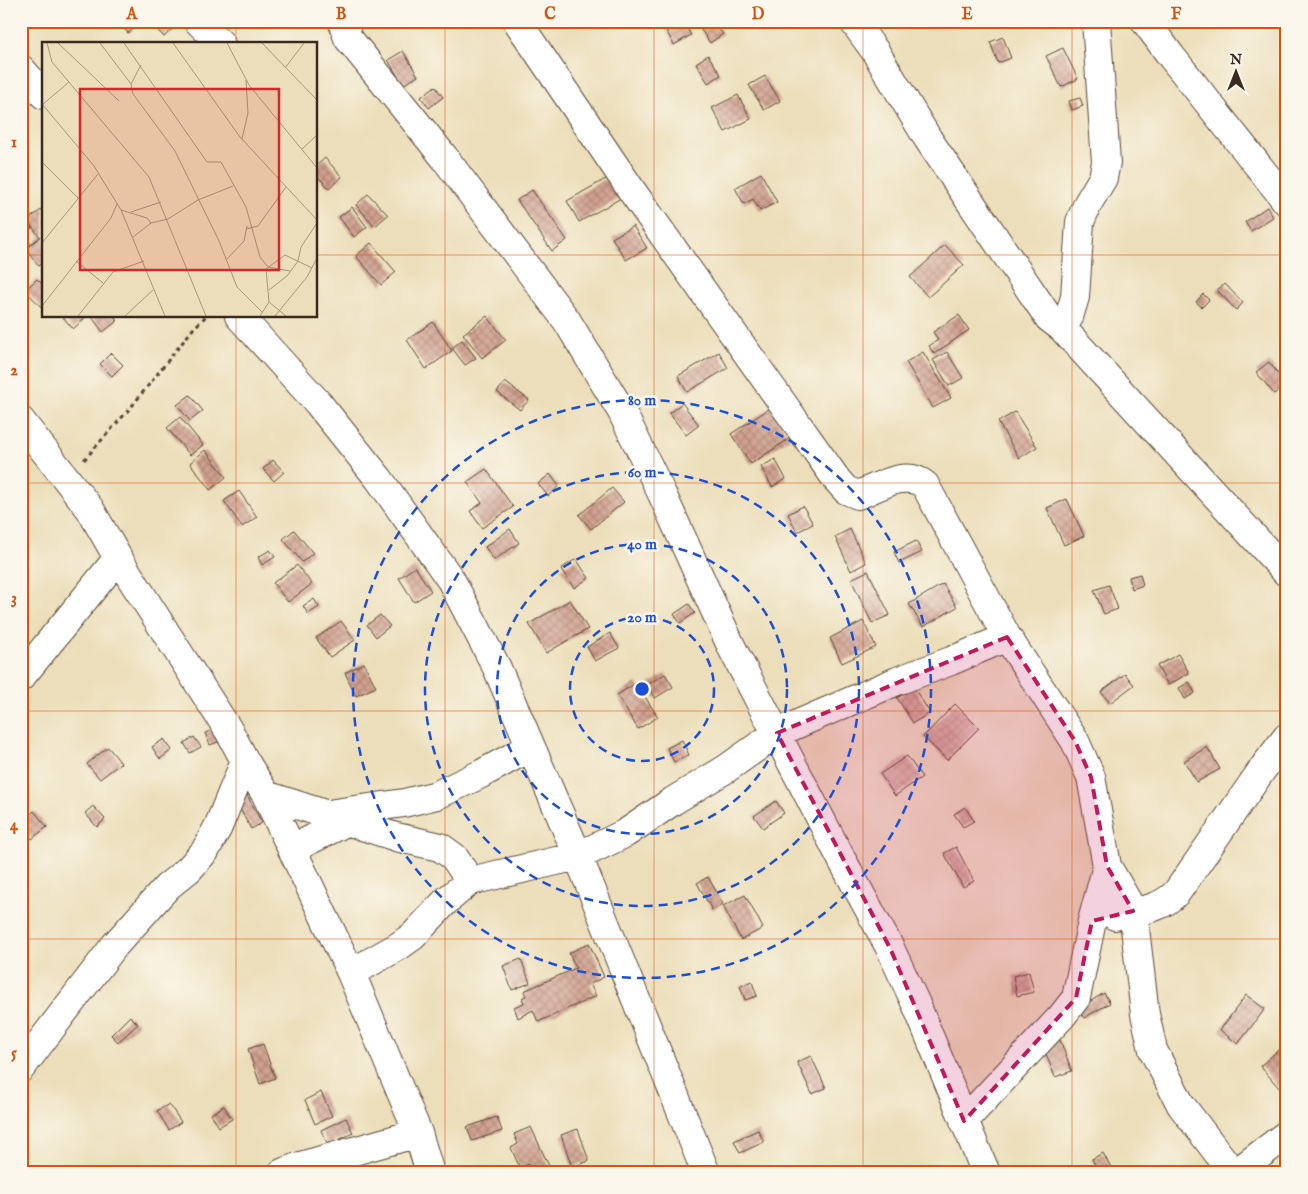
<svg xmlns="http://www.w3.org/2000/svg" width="1308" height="1194" font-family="'IM FELL English',serif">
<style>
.building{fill:url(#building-cross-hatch)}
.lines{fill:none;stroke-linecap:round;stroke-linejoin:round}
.minor-casing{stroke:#564535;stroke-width:30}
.path{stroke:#564535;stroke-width:3;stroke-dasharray:4 4;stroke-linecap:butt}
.minor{stroke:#fff;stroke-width:28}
.marked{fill:#c2185b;fill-opacity:0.2;stroke:#c2185b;stroke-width:4;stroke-dasharray:10 6;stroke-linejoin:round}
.grid{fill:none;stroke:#d7540e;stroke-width:1;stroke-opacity:0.55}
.ring{fill:none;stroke:#1d4ed8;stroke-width:2.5;stroke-dasharray:9 6}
.inset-road{fill:none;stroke:#a5967c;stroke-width:1}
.view{fill:#d62828;fill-opacity:0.15;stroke:#d62828;stroke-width:2.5}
.inset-edge{fill:none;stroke:#3b2a1e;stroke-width:2.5}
.centre{fill:#1d4ed8;stroke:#fbf7ec;stroke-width:2.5}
.ring-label{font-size:15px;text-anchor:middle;font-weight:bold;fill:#1d4ed8;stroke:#fbf7ec;stroke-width:5;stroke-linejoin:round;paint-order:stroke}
.neatline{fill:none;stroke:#d7540e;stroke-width:2}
.grid-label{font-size:16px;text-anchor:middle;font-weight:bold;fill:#d7540e}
</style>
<defs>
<pattern id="building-cross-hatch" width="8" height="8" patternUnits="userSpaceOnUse" patternTransform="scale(1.25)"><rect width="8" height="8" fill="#d1a190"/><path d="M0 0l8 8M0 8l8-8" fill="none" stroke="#ab8375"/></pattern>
</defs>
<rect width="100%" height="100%" fill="#fbf7ec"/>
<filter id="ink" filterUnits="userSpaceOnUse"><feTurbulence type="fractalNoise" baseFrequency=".02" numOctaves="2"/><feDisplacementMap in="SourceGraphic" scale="10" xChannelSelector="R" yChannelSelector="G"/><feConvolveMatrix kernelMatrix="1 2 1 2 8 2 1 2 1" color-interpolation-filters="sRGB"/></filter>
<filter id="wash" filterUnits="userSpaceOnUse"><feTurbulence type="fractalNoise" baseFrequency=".0096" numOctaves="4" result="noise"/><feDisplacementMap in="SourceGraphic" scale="20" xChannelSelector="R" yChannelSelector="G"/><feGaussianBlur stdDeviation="1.12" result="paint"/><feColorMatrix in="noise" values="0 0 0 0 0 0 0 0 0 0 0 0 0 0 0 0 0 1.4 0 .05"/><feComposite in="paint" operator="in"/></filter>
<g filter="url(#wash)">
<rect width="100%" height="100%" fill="#ecdeba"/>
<g id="blocks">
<path class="building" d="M118,21H143L128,33Z
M149,21H172L176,26L164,37Z
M661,21H683L691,35L674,45Z
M695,21H713L723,34L710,43Z
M1003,37L1011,58L998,63L990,42Z
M1063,48L1078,79L1061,87L1046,56Z
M403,51L418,76L403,85L388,60Z
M708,55L721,75L708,83L696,63Z
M765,76L780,101L764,110L749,85Z
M435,86L443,97L429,108L421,97Z
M738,95L751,119L725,132L712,108Z
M1080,98L1083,106L1072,110L1069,101Z
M325,158L342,177L329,188L316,175V166Z
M761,173L777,202L760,211L753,199L744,204L735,188Z
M609,177L621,198L579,222L567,201Z
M532,190L567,240L552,251L517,200Z
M368,194L388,215L375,226L356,205Z
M352,207L367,227L354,237L339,217Z
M1267,207L1273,217L1251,231L1245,222Z
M44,208V262L39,266L25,249L40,237L27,220Z
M21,216L32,228L21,237Z
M633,226L647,248L626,260L612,238Z
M371,243L396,272L381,285L356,256Z
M945,245L964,265L928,297L910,277Z
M37,279L44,286V310L25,290Z
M1225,284L1243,303L1236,310L1217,290Z
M1203,294L1209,300L1202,307L1196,302Z
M959,315L969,330L934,354L929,346L938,340L933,332Z
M62,316H84L85,318L73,329Z
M91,316H114L117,321L103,332Z
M487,316L506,340L482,358L463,334Z
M433,322L452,351L426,369L407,340Z
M462,340L476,358L465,365L452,348Z
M719,352L728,368L687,392L678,376Z
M923,352L951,398L933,408L906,362Z
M947,352L963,378L949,386L933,360Z
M111,353L123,365L112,376L100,364Z
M1269,362L1286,384L1274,394L1256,372Z
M505,382L529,400L520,410L497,392Z
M190,395L203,411L190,421L177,405Z
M682,403L699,425L686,435L669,413Z
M770,408L790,438L751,464L731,434Z
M1015,412L1037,447L1019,458L998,422Z
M180,417L203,445L190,455L167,428Z
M205,450L226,477L210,490L190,463Z
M775,459L786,479L772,487L761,467Z
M273,460L284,472L274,481L263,469Z
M486,469L513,507L482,528L470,511L482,503L467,482Z
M550,474L559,486L548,496L538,484Z
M612,488L624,502L591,529L579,515Z
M239,491L257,517L242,527L224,501Z
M1067,499L1084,536L1064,545L1047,508Z
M803,506L813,524L797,532L788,514Z
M510,529L519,543L494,560L485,547Z
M850,529L866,563L851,571L835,537Z
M294,530L313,553L302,562L283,539Z
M916,541L922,552L899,563L894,552Z
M270,550L275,557L262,565L258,557Z
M576,559L589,578L574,588L561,569Z
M297,565L312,584L288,602L273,583Z
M415,567L431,591L414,602L399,578Z
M868,571L890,615L872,623L851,579Z
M1140,574L1143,585L1132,589L1129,577Z
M943,584L957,607L923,627L909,604Z
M1109,585L1118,609L1104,614L1094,590Z
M314,599L319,607L308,614L303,606Z
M570,600L588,629L546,653L529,624Z
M689,604L695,613L680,623L674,614Z
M380,615L390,626L376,637L367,625Z
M341,621L355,640L330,657L316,638Z
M863,621L876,647L842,663L830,638Z
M610,633L619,648L595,661L587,647Z
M1178,654L1189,673L1168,685L1157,666Z
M364,663L376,687L356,696L345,673Z
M665,674L673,687L655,698L647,685Z
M1125,674L1134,685L1110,703L1101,692Z
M1189,682L1195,693L1185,699L1179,688Z
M636,683L658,717L638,729L617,695Z
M914,688L930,713L913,723L897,698Z
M955,704L979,728L947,760L923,737Z
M218,728L223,740L210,745L205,733Z
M194,737L201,747L190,753L184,743Z
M164,739L172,750L160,759L152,747Z
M682,740L689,755L674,762L667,748Z
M108,747L121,763L100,779L87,764Z
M1207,747L1220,769L1197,782L1184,761Z
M907,756L922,777L895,796L880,774Z
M247,795L262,823L251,829L236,802Z
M776,801L784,813L763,828L754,816Z
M93,806L105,819L97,827L85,813Z
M965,807L974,821L963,827L954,814Z
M34,811L47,827L32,839L21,827V822Z
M956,847L974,881L963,887L944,853Z
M708,877L723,904L712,910L697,883Z
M745,895L763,928L741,940L723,906Z
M589,943L604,977L590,984L596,996L538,1022L533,1010L518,1018L514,1007L524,1003L522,998L526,996L524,991L576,968L569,953Z
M521,959L530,983L512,990L503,966Z
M1029,972L1034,992L1017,996L1013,976Z
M752,982L757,996L745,1000L740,986Z
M1104,993L1110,1003L1084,1018L1078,1009Z
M1246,995L1265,1009L1238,1044L1220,1030Z
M130,1016L138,1024L118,1042L111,1035Z
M1060,1040L1072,1071L1055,1077L1043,1046Z
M263,1044L275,1078L260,1084L248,1049Z
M1282,1047L1287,1052V1097L1260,1066Z
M811,1056L826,1088L812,1094L797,1062Z
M321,1092L332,1116L315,1124L305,1100Z
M169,1104L181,1122L169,1130L157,1111Z
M224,1106L232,1119L219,1127L211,1114Z
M497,1117L502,1131L472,1141L467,1127Z
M346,1118L353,1133L328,1145L321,1130Z
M531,1127L549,1166L536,1173H531L528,1164L520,1168L511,1148L518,1144L514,1134Z
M578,1129L589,1161L572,1167L561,1135Z
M758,1130L764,1142L740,1153L734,1141Z
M1103,1153L1114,1173H1099L1092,1159Z"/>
</g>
</g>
<g filter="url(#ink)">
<use href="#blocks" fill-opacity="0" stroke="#564535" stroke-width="1"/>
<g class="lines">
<g class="minor-casing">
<path id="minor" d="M198,21L221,44
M342,21L348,38L444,157L567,321L622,412L662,494L732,648L842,860L890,948L916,1004L986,1173
M517,21L632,191L837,480L846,490L858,495C879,487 906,469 925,485L1007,637L1075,741L1091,777L1107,866L1133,911L1145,1014L1153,1050L1181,1105L1233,1173
M853,21L875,51L928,139L1049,318L1062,328L1287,573
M1145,21L1171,56L1287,202
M21,69L44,95
M239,316L318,403L379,479L451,580L497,668L578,856L706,1173
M1062,328L1069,317L1075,297L1080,222L1088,203L1103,178L1106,162L1096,21
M21,421L90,509L118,558L229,731L245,761L266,795L351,973L418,1133L430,1173
M21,677L118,558
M266,795L396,837L440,847L454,857L470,881
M334,813L404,803L437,795L481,774L531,747
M292,849L348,821
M1115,916C1139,910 1159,911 1177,892L1264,767L1287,737
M351,973L399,946L413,936L446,901L470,881L578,856L626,833L673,801L726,769L777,733L897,681L951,661L1007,637
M21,1068L115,945L167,887L189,869L205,851L218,827L245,761
M964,1121L1062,1016L1076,998L1092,921L1107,866
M282,1173L297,1167L418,1133
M1236,1173L1287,1134"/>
</g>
<path class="path" d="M84,460L132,406L193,329L206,316"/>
<use href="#minor" class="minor"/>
</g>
</g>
<path class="marked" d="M1007,637L1075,741L1091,777L1107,866L1133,911L1092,921L1076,998L964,1121L890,948L777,733Z"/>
<path class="grid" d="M236,21V44M445,21V1173M654,21V1173M863,21V1173M1072,21V1173M21,255H44M316,255H1287M236,316V1173M21,483H1287M21,711H1287M21,939H1287"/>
<g class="ring">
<circle cx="642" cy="689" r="72"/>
<circle cx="642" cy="689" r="145"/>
<circle cx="642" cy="689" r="217"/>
<circle cx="642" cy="689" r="289"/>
</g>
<g transform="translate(42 42)">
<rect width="275" height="275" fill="#ecdeba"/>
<path class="inset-road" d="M5,1L10,20L107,135L164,274M16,1L77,59M58,1L89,42M82,1L165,120H179L204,165L218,215L226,225L248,229M131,1L198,95L275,178M185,1L207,43L275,126M220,1L275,58M99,23L89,42L91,52L133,109L177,199L195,245L220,270M243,26L262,1M0,62L52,124L79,168L123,274M0,63L27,40M200,97L206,71L204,38M260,107L275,93M0,120L36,156M79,168L105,176L109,181M89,170L119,160M204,187L216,184L244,145M91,195L109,181L126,177L156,158L191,144M0,201L56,132M185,217L202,199L205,184M34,219L61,241M227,248L245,234L256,219L259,205L275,181M227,260L244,274M0,264L69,176L75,162M36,274L71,230L102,219M83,274L111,248M218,274L227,260L224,227L243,213L270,226M233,274L265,235L275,216"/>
<path class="view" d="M38,47H237V228H38Z"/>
<rect width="275" height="275" class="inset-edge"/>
</g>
<circle cx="642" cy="689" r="8" class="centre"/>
<g class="ring-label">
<text x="642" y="405">80 m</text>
<text x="642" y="477">60 m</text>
<text x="642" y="549">40 m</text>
<text x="642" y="622">20 m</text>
</g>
<rect width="1308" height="1194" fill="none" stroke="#fbf7ec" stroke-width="55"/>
<g transform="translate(1236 72)" stroke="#fbf7ec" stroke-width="4" paint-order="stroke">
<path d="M0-4L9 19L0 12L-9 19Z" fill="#3b2a1e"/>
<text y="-8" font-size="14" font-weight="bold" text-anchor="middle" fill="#3b2a1e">N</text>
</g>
<rect x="28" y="28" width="1252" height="1138" class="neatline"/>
<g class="grid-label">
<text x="132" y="19">A</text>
<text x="341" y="19">B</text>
<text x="550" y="19">C</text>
<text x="758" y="19">D</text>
<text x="967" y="19">E</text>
<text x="1176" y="19">F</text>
<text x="14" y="147">1</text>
<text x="14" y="375">2</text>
<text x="14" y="603">3</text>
<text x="14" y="830">4</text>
<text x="14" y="1058">5</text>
</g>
</svg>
